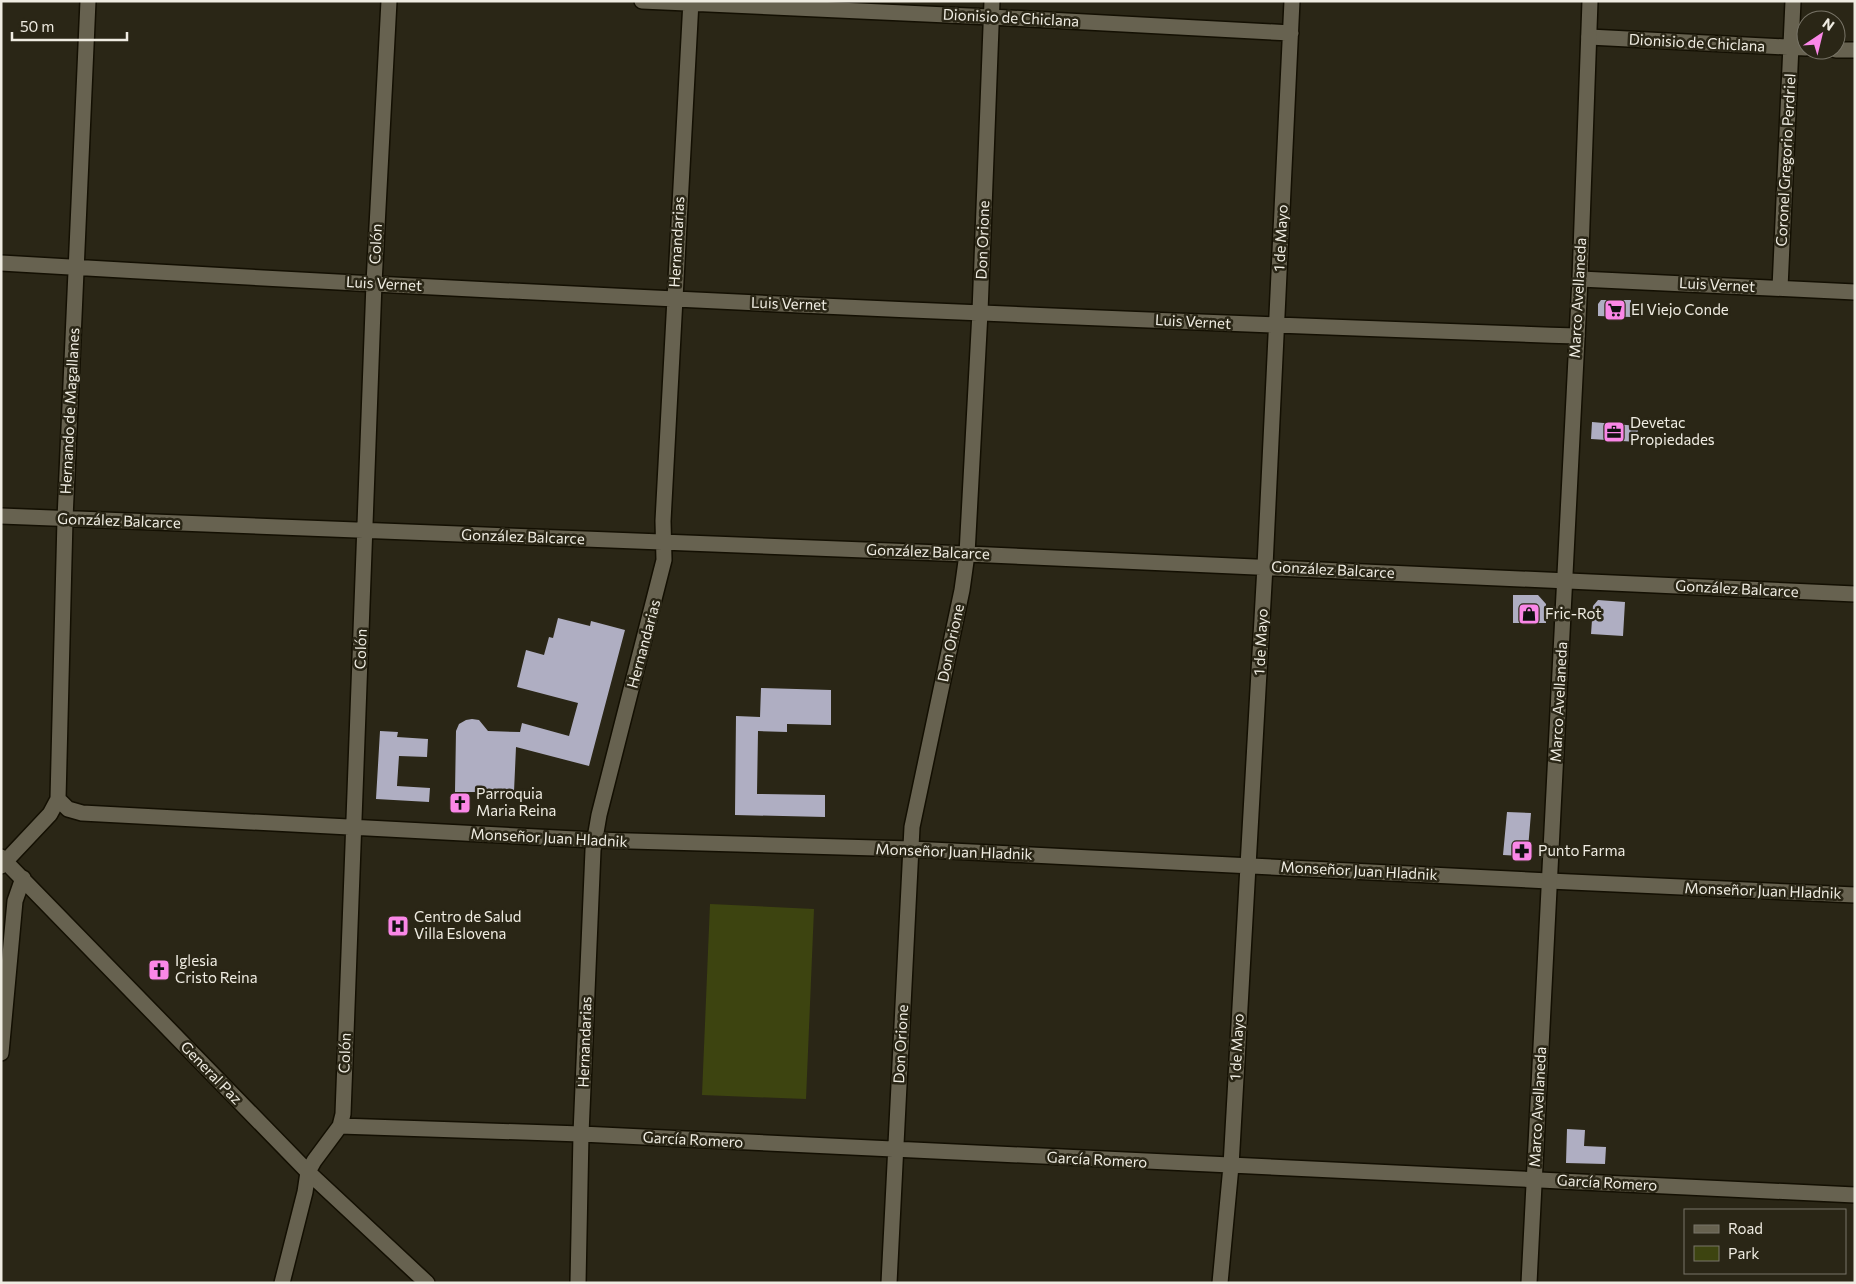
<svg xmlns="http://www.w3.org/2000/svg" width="1856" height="1284" font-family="Commissioner,sans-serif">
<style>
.green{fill:#3d4410}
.building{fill:#afaec2}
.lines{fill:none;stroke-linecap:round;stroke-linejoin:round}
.minor-casing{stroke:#130f02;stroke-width:18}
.tertiary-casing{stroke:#130f02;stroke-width:18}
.minor{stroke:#676250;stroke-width:15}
.tertiary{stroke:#676250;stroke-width:15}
.labels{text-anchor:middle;stroke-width:5;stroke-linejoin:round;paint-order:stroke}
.street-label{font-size:15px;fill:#efece2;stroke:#2a2616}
.poi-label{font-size:15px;fill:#efece2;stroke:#2a2616;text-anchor:start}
</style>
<rect width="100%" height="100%" fill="#2a2616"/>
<path class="green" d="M710,904L814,909L806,1099L702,1095Z"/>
<path class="building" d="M1601,300H1631V317L1598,316V304Z
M1592,422L1638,426L1637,442L1591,439Z
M1513,595H1538L1546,604V623H1513Z
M1598,600L1625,602L1623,636L1591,634L1593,606Z
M558,618L590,626L591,621L625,630L589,766L516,747L514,792H455L456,731L459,724L466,720L472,719L479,720L488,731L520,732L522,723L569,736L578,703L517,687L526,650L544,655L549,637L553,638Z
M761,688L831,690V725L787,724V732L758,731L757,794L825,795V817L735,815L736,716L760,717Z
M380,731L398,732L397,737L428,739L427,757L399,756L397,786L430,788L429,802L376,799Z
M1507,812L1531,813L1528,849L1521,856L1503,855Z
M1567,1129L1585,1130L1584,1146L1606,1147L1605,1164L1566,1163Z"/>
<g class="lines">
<g class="minor-casing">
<path id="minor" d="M642,1L991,17L1291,33
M1589,37L1806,48
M1836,50H1855
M1,263C526,294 1051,318 1577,336
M1580,279L1855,292
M1780,288L1793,1
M1,516L967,554L1855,594
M58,799L68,809L82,813L595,840L911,849L1549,881L1855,895
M1,857L308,1172L427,1283
M1,866L50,814L58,799L65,519L88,1
M1,1053L15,901L23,878
M340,1126L581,1134L1855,1195
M282,1283L305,1192L308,1172L314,1161L340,1126L343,1114L374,283L389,1
M578,1283L581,1134L593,850L599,815L664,560L663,521L691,1
M889,1283L912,827L962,590L967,554L980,312L992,1
M1220,1283L1231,1166L1265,566L1292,1"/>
</g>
<g class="tertiary-casing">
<path id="tertiary" d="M1529,1283L1580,279L1590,1"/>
</g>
<use href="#minor" class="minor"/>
<use href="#tertiary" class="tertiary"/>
</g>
<defs>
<g id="supermarket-square" transform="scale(1.125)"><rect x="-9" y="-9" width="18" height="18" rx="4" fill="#fa87e7" stroke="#2a2616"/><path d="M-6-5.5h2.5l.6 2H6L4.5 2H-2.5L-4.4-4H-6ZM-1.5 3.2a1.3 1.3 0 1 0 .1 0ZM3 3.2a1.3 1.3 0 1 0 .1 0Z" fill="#111"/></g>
<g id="office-square" transform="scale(1.125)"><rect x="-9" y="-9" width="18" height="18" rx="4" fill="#fa87e7" stroke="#2a2616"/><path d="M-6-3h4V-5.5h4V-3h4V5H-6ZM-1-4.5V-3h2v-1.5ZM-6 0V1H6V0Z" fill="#111"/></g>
<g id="shop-square" transform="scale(1.125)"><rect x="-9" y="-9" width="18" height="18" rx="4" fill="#fa87e7" stroke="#2a2616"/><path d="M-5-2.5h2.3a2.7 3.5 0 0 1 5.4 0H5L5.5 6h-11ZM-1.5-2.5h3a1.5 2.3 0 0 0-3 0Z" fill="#111"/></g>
<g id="church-square" transform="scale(1.125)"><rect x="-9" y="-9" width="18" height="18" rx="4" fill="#fa87e7" stroke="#2a2616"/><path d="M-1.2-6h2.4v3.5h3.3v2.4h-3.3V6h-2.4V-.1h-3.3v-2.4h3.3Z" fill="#111"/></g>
<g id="pharmacy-square" transform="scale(1.125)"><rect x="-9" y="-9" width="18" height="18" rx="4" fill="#fa87e7" stroke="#2a2616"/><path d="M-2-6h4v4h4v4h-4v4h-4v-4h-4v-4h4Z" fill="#111"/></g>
<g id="hospital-square" transform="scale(1.125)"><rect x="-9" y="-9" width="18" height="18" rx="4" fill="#fa87e7" stroke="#2a2616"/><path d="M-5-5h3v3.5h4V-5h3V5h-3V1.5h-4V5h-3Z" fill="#111"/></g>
</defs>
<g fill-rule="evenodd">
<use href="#supermarket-square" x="1615" y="310"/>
<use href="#office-square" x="1614" y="432"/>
<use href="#shop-square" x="1529" y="614"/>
<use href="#church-square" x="460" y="803"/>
<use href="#pharmacy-square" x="1522" y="851"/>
<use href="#hospital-square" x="398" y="926"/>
<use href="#church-square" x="159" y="970"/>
</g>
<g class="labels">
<g class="street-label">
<text transform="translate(1011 18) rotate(3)" y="5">Dionisio de Chiclana</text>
<text transform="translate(1697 43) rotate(3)" y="5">Dionisio de Chiclana</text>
<text transform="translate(1786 160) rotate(-87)" y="5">Coronel Gregorio Perdriel</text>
<text transform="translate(1281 238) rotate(-87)" y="5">1 de Mayo</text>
<text transform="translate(983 240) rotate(-88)" y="5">Don Orione</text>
<text transform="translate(677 242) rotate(-87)" y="5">Hernandarias</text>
<text transform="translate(376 244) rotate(-87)" y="5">Colón</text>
<text transform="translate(384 284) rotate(3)" y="5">Luis Vernet</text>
<text transform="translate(1717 285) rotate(3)" y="5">Luis Vernet</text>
<text transform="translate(1578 298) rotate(-87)" y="5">Marco Avellaneda</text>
<text transform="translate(789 304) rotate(2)" y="5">Luis Vernet</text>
<text transform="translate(1193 322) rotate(3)" y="5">Luis Vernet</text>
<text transform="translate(70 411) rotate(-87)" y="5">Hernando de Magallanes</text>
<text transform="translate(119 521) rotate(2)" y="5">González Balcarce</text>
<text transform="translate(523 537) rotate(2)" y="5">González Balcarce</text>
<text transform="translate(928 552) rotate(2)" y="5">González Balcarce</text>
<text transform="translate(1333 570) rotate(3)" y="5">González Balcarce</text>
<text transform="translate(1737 589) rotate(3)" y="5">González Balcarce</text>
<text transform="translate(1261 642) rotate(-87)" y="5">1 de Mayo</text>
<text transform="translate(951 643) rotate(-78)" y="5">Don Orione</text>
<text transform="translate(644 644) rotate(-75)" y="5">Hernandarias</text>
<text transform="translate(361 649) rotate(-88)" y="5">Colón</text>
<text transform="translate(1559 702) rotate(-87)" y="5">Marco Avellaneda</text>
<text transform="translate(549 838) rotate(3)" y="5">Monseñor Juan Hladnik</text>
<text transform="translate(954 852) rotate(2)" y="5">Monseñor Juan Hladnik</text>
<text transform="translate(1359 871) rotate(3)" y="5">Monseñor Juan Hladnik</text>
<text transform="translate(1763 891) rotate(2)" y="5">Monseñor Juan Hladnik</text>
<text transform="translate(585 1042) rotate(-88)" y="5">Hernandarias</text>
<text transform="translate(901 1044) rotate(-87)" y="5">Don Orione</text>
<text transform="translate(1237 1047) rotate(-87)" y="5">1 de Mayo</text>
<text transform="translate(345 1053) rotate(-88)" y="5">Colón</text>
<text transform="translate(211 1073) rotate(46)" y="5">General Paz</text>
<text transform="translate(1538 1107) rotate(-87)" y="5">Marco Avellaneda</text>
<text transform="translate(693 1140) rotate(3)" y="5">García Romero</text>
<text transform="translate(1097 1160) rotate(3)" y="5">García Romero</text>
<text transform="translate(1607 1183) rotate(3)" y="5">García Romero</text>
</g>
<g class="poi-label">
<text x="1631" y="315">El Viejo Conde</text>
<text x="1630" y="428">Devetac<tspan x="1630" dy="17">Propiedades</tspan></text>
<text x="1545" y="619">Fric-Rot</text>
<text x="476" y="799">Parroquia<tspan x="476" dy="17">Maria Reina</tspan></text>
<text x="1538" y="856">Punto Farma</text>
<text x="414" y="922">Centro de Salud<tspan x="414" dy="17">Villa Eslovena</tspan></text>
<text x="175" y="966">Iglesia<tspan x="175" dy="17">Cristo Reina</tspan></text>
</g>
</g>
<rect width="1856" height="1284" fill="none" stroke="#efece2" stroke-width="5"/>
<rect x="1684" y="1209" width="162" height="65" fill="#2a2616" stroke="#797568"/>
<rect x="1694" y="1225" width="25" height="8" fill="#676250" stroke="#797568"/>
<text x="1728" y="1234" font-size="15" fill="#efece2">Road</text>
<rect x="1694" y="1246" width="25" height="15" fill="#3d4410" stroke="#797568"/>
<text x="1728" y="1259" font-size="15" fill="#efece2">Park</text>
<g transform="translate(1821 35) rotate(35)"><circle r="24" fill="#2a2616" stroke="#797568"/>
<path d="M0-4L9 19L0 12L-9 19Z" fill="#fa87e7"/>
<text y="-8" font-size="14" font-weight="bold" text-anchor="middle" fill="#efece2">N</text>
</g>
<path d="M12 32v8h115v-8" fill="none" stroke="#efece2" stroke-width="2.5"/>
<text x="20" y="32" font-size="15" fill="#efece2" stroke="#2a2616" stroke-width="4" paint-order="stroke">50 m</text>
</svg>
